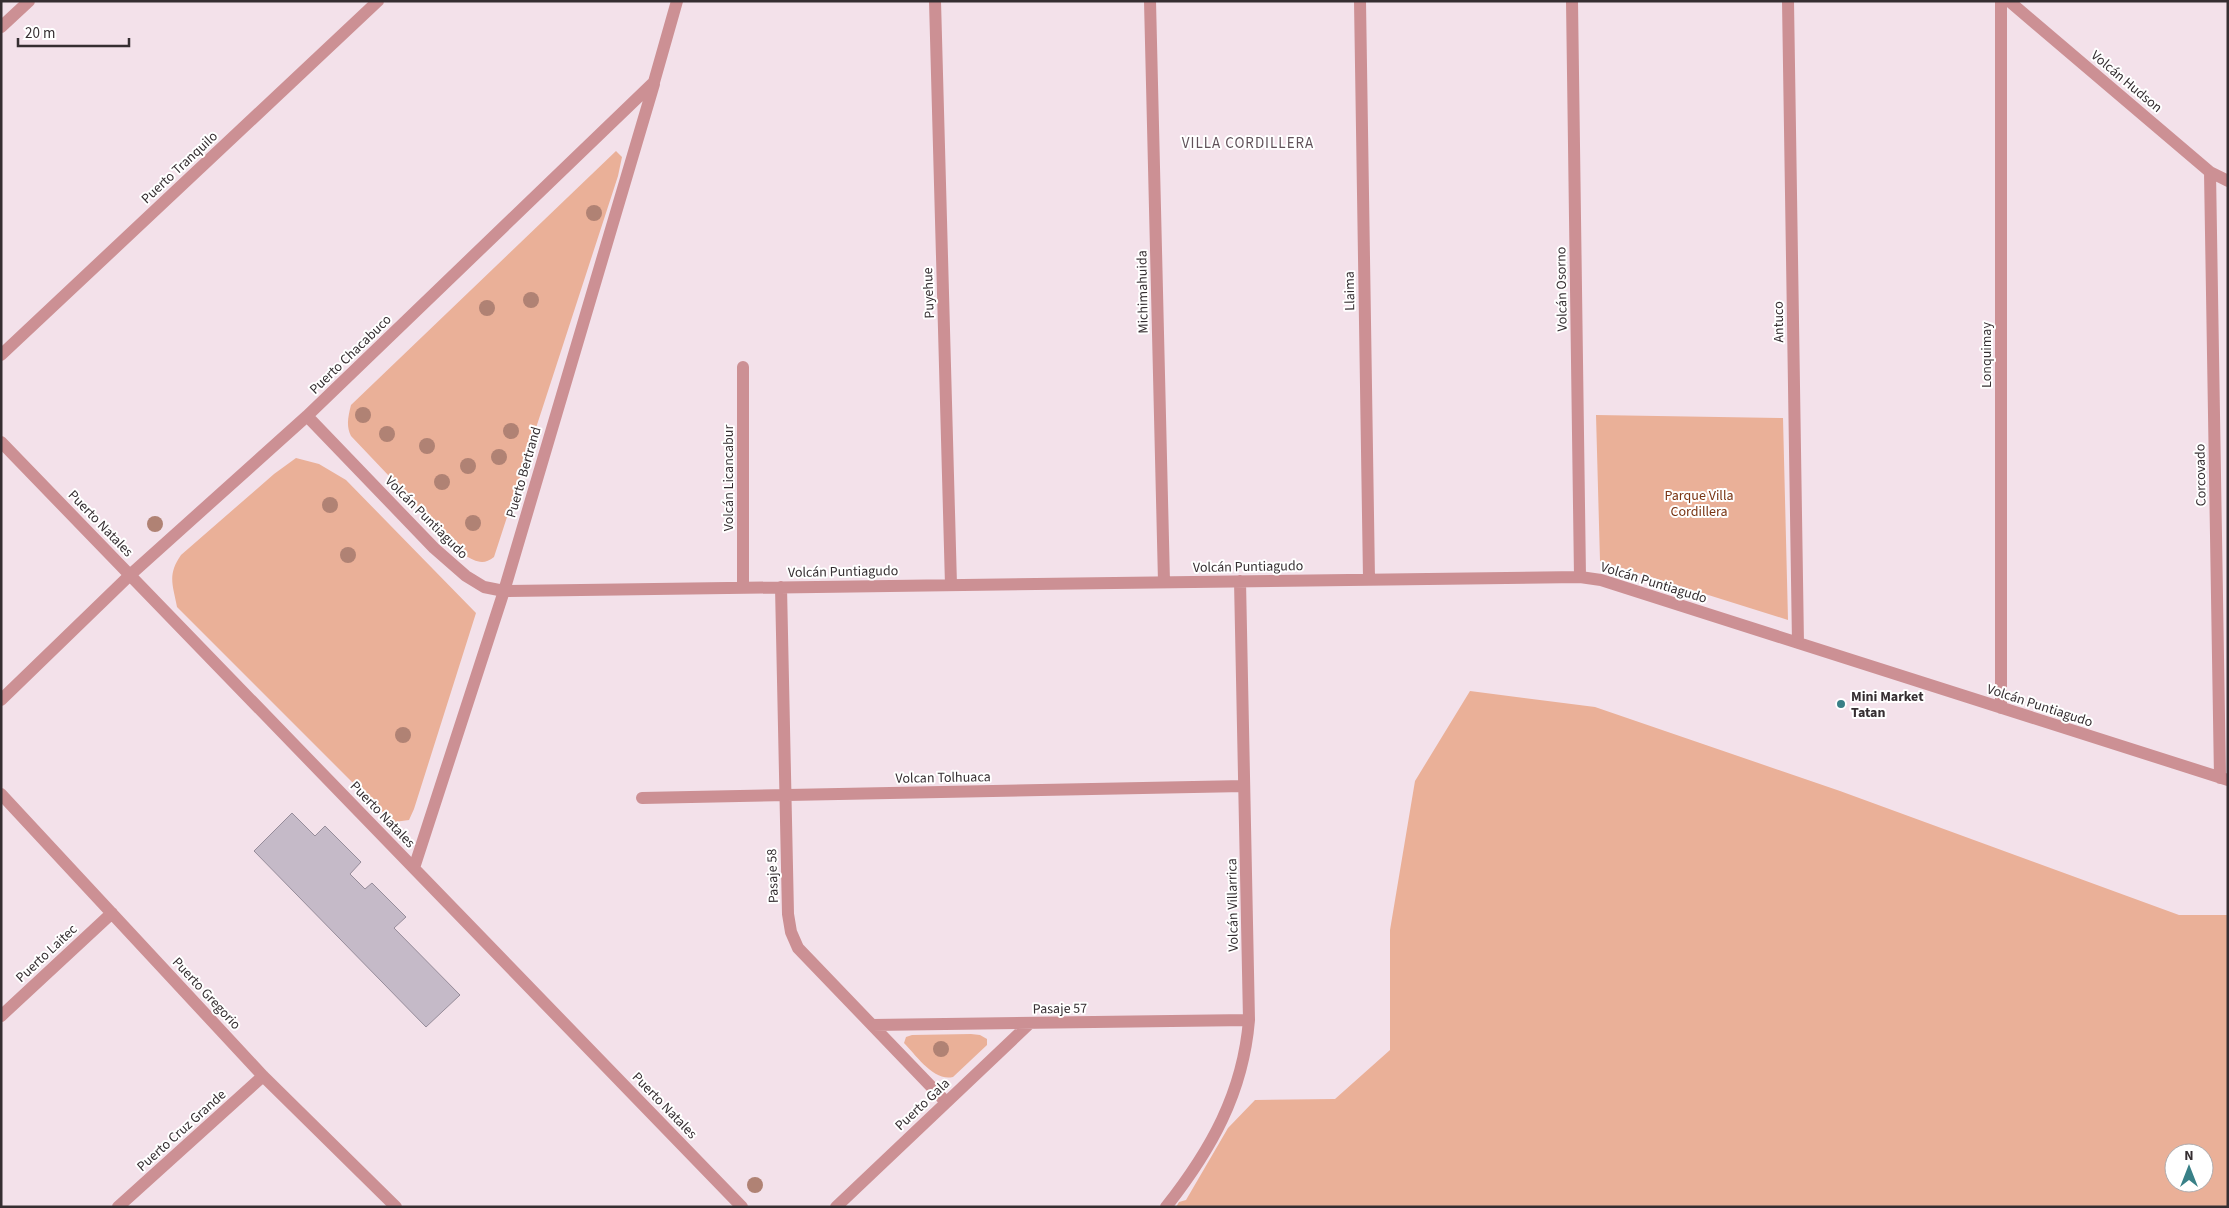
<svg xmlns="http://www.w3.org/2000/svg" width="2229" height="1208" font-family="'Source Sans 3',sans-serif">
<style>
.green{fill:#eab098;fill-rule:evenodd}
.building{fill:#c5bac8;stroke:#968c9a}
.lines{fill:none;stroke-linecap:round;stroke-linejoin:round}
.street{stroke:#cc9094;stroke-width:12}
.tree{fill:#b08274}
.poi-dot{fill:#388087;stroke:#fff;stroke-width:2}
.labels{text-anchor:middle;stroke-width:4;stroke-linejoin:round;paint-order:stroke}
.street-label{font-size:14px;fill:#352e31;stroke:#fff}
.park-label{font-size:14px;fill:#793413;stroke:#fff}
.poi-label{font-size:14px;font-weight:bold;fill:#352e31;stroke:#fff;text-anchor:start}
.neighbourhood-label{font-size:15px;letter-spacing:1px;fill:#605159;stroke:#fff}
</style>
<rect width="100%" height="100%" fill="#f3e1ea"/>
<path class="green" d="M616,151L622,157L618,176L494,557C483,566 475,561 464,555L351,436C346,426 348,417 351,405Z
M1596,415L1783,418L1788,620L1600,561Z
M296,458L319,464L346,480L476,613L414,809L409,820L394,822L377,807L177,607C173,585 167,575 181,555L274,474Z
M1470,691L1595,707L1840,791L2179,915H2228V1207H1176L1179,1202L1186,1200L1228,1128L1255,1100L1335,1099L1390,1050V930L1415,781ZM2174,1153H2204V1183H2174Z
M971,1034L980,1035L987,1039V1045L953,1077C934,1082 916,1055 904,1043L906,1037L912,1035Z"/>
<path class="building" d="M292,813L315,836L325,826L361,862L350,874L365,889L372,883L406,917L394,928L460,995L426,1027L254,851Z"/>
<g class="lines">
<path class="street" d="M935,1L951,585
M1150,1L1164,582
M1360,1L1369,579
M1572,1L1580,577
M1788,1L1798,643
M2001,1V708
M2009,1L2210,172L2228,181
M1,27L29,1
M2210,172L2220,778
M1,355L378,1
M743,367V588
M307,416L434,548L466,576L484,587L504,591L1580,577L1601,580L2228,780
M1,442L742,1207
M781,587L788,914L791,932L798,948L946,1102
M1,700L130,575L307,416L654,82L677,1
M1,794L263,1076L396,1207
M642,798L1244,786
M414,868L504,591L654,84
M1,1016L112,913
M872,1025L1249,1020
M118,1207L263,1076
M836,1207L1029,1024
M1166,1207C1211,1150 1243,1093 1249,1020L1240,581"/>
</g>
<g class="tree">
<circle cx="594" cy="213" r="8"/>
<circle cx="531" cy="300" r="8"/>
<circle cx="487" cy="308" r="8"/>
<circle cx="363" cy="415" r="8"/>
<circle cx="511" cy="431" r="8"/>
<circle cx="387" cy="434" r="8"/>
<circle cx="427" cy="446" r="8"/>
<circle cx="499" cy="457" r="8"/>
<circle cx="468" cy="466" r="8"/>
<circle cx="442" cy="482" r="8"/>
<circle cx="330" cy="505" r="8"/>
<circle cx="473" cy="523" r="8"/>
<circle cx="155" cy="524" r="8"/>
<circle cx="348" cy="555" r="8"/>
<circle cx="403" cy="735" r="8"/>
<circle cx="941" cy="1049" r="8"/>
<circle cx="755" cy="1185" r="8"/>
</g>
<circle class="poi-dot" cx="1841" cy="704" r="5"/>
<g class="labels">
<g class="street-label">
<text transform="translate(2127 81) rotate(40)" y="5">Volcán Hudson</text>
<text transform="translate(179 167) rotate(-43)" y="5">Puerto Tranquilo</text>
<text transform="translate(1561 289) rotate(-91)" y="5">Volcán Osorno</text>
<text transform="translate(1349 291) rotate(-91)" y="5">Llaima</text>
<text transform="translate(1142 292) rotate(-91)" y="5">Michimahuida</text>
<text transform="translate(928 293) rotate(-92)" y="5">Puyehue</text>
<text transform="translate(1778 322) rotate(-91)" y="5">Antuco</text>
<text transform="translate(350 354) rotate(-44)" y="5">Puerto Chacabuco</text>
<text transform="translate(1986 355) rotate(-90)" y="5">Lonquimay</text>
<text transform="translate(523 472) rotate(-74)" y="5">Puerto Bertrand</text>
<text transform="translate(2200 475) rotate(-91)" y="5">Corcovado</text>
<text transform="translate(728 478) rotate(-90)" y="5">Volcán Licancabur</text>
<text transform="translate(427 517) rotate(45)" y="5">Volcán Puntiagudo</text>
<text transform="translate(101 523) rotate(46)" y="5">Puerto Natales</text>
<text transform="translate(1248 566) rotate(-1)" y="5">Volcán Puntiagudo</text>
<text transform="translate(843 571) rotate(-1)" y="5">Volcán Puntiagudo</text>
<text transform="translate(1654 582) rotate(17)" y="5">Volcán Puntiagudo</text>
<text transform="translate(2040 705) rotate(18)" y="5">Volcán Puntiagudo</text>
<text transform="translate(943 777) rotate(-1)" y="5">Volcan Tolhuaca</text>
<text transform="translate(383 814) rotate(46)" y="5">Puerto Natales</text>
<text transform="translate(772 876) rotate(-92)" y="5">Pasaje 58</text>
<text transform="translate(1232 905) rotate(-91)" y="5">Volcán Villarrica</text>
<text transform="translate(46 953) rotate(-43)" y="5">Puerto Laitec</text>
<text transform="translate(207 993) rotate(47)" y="5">Puerto Gregorio</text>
<text transform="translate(1060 1008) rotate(-1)" y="5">Pasaje 57</text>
<text transform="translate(922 1104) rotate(-43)" y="5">Puerto Gala</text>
<text transform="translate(665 1105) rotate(46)" y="5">Puerto Natales</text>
<text transform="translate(181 1130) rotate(-42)" y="5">Puerto Cruz Grande</text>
</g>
<g class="park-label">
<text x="1699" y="500">Parque Villa<tspan x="1699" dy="16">Cordillera</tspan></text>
</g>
<g class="poi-label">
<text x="1851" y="701">Mini Market<tspan x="1851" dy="16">Tatan</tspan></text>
</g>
<g class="neighbourhood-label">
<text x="1248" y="148">VILLA CORDILLERA</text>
</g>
</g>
<rect width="2229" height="1208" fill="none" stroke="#352e31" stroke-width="5"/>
<g transform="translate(2189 1168)"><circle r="24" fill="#ffffff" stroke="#aeabad"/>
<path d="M0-4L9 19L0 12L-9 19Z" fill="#388087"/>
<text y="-8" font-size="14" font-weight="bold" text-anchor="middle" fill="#352e31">N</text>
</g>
<path d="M18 38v8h111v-8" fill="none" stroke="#352e31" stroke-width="2.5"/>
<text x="25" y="38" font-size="15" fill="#352e31" stroke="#ffffff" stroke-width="4" paint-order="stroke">20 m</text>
</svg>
